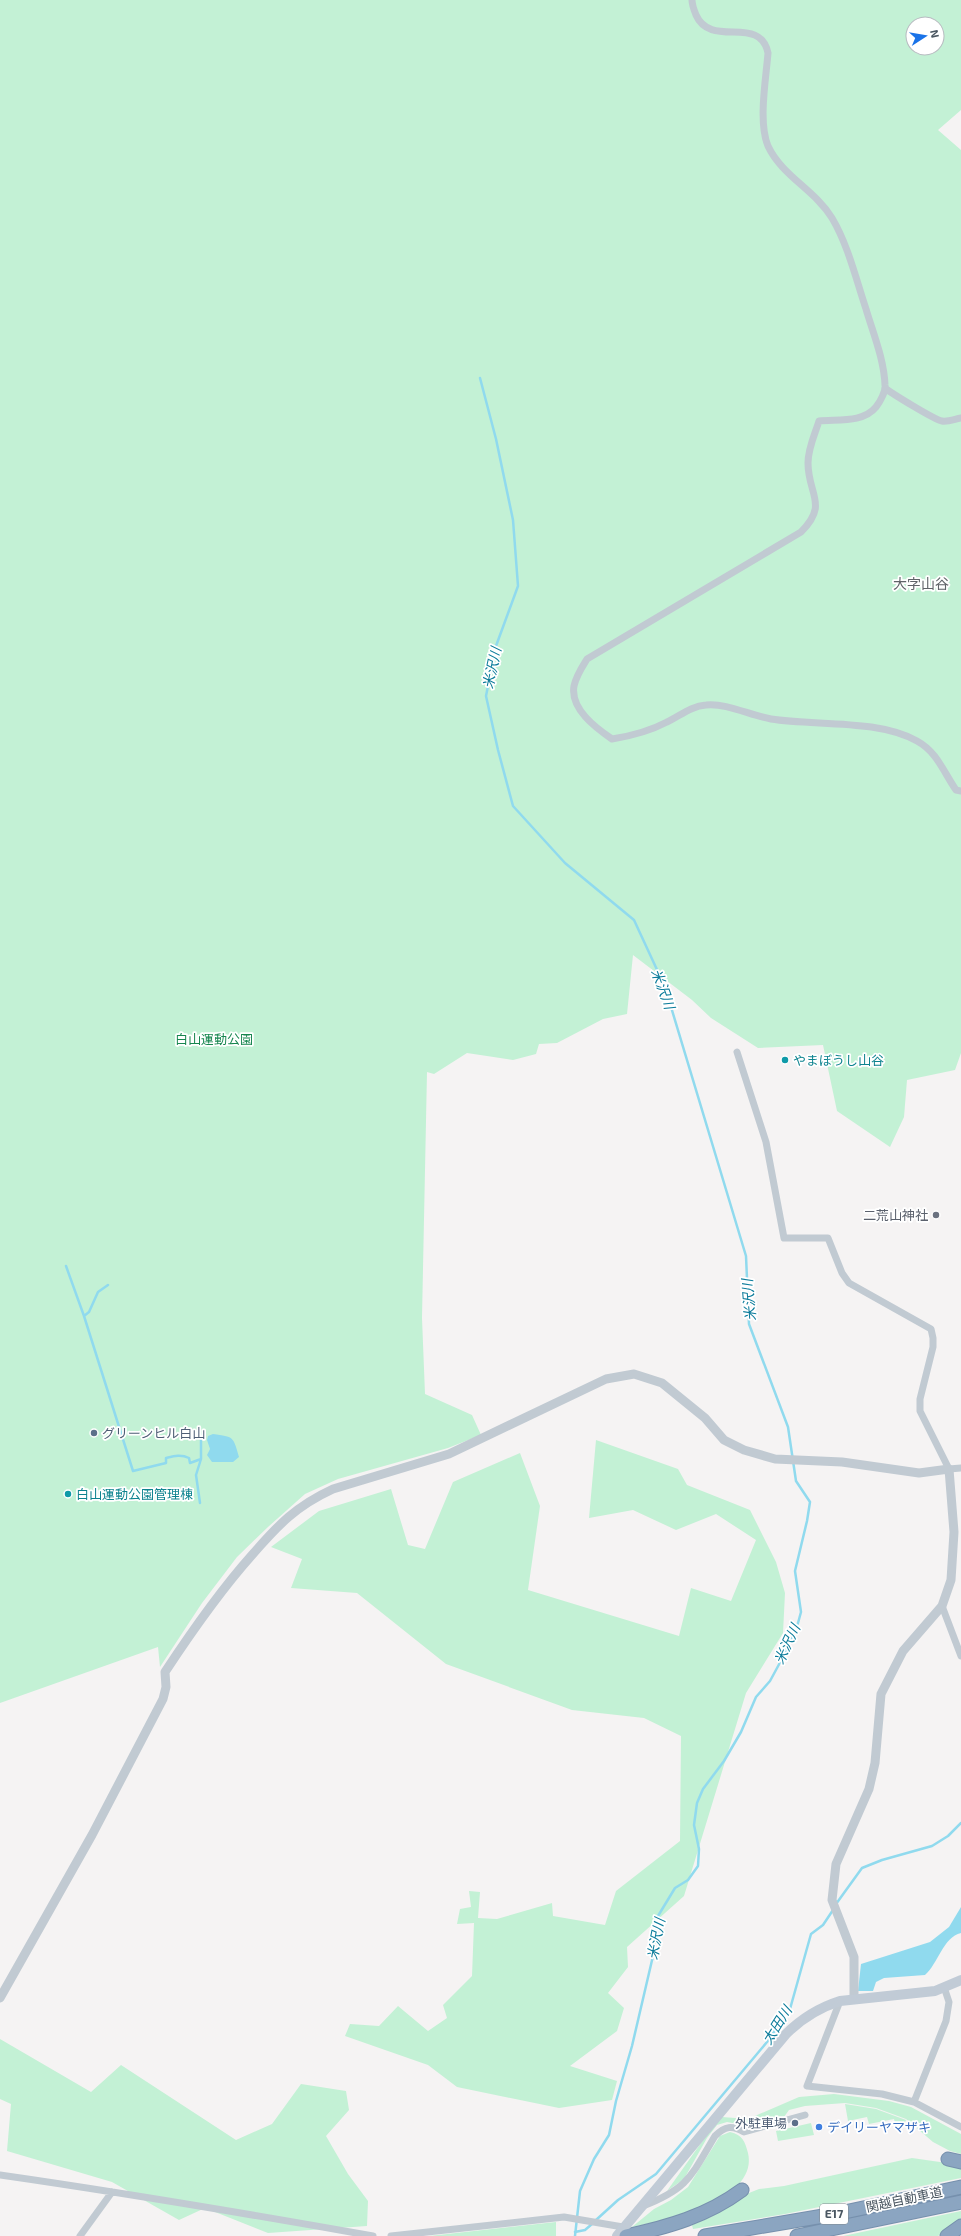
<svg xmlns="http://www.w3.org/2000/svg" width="961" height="2236" font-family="'Exo 2','Noto Sans JP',sans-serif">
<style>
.green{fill:#c3f1d5;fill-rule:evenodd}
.water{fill:#90daee}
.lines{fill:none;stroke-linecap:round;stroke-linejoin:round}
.stream{stroke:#90daee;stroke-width:2.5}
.motorway-casing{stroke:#7690ad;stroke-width:15}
.minor{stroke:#c1cad2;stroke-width:7}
.tertiary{stroke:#c1cad2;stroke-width:9}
.secondary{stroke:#c1cbd6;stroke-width:10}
.motorway{stroke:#8ba5c1;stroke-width:13}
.culture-dot{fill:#0f9aa8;stroke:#fff;stroke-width:1.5}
.worship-dot{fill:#6b7280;stroke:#fff;stroke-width:1.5}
.service-dot{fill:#5c6f8a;stroke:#fff;stroke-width:1.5}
.shop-dot{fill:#3f7fe0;stroke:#fff;stroke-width:1.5}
.labels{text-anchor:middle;stroke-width:3.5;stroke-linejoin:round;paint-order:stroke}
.shield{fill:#fff;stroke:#808990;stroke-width:1}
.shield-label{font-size:12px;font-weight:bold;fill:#4a5661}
.park-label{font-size:13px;fill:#17864f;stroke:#fff}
.culture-label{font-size:13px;fill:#0d838f;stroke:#fff;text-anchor:start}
.worship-label{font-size:13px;fill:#5b616d;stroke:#fff;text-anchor:end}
.service-label{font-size:13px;fill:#4e5e75;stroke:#fff;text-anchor:start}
.shop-label{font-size:13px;fill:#366cbe;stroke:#fff;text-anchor:start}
.street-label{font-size:13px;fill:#4a5661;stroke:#fff}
.neighbourhood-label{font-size:14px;fill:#5f6368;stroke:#fff}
.water-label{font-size:14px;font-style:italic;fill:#0c7c9b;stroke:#fff}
</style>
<rect width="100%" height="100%" fill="#f5f3f3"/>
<path class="green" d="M0,0H961V110L938,130L961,150V1053L955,1070L907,1080L904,1117L890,1147L837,1111L823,1045L758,1048L711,1018L692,1000L633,955L627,1014L603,1019L557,1043L539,1044L536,1054L513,1060L467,1053L434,1074L427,1072L422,1318L425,1394L472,1415L481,1435L448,1448L338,1479L305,1494L268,1527L237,1557L202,1603L160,1667L158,1647L0,1703ZM913,24H937V48H913Z
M596,1440L678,1469L687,1485L750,1510L776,1562L785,1593L783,1633L746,1693L684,1896L627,1947L628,1967L608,1993L624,2008L617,2031L570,2066L617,2081L612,2100L559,2108L457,2087L428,2065L345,2036L350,2024L379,2026L398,2006L428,2031L447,2018L443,2005L472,1976L474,1923L457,1924L460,1909L471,1907L469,1891L480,1892L478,1918L497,1919L552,1903L553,1916L605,1925L616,1891L680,1841L681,1736L644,1718L572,1710L446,1664L357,1593L291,1588L302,1559L271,1547L319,1511L391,1489L408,1545L425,1549L453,1482L520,1453L540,1506L528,1590L679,1636L691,1588L731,1601L756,1540L716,1514L676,1530L633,1510L589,1518Z
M0,2039L91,2092L121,2065L236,2140L272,2124L301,2084L346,2091L349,2110L326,2136L348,2174L368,2201L367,2226L268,2233L205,2208L179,2220L112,2182L7,2151L11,2104L0,2099Z
M834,2094L889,2101L911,2107L961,2134V2154L950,2151L933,2142L906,2119L876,2108L845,2103L805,2106L789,2110L784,2117L761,2124L749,2126L727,2122L717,2125L707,2138L684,2179L667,2191L706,2136L722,2117L748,2119L799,2097Z
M845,2104L876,2109L906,2120L905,2122L895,2123L894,2119L869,2124L867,2117L848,2121Z
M811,2123L814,2135L778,2141L776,2131Z
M730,2132C743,2135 745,2142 748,2153C759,2201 663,2221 632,2227L654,2209L671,2200L688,2187L720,2136Z
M912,2158L961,2165V2178L785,2214L693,2229L692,2225L711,2217L749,2193L759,2189L784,2186Z
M961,2211V2221L938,2236H843Z
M556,2222V2236H429Z"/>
<path class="water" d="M213,1434C234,1437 233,1436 239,1457L233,1462H212L207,1455L210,1449L207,1440L208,1436Z
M961,1907V1933C943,1937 938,1964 925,1975L884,1978L876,1982L873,1991H858L861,1964L930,1942L949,1927Z"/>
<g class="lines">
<path class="stream" d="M480,378L496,439L513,520L518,586L496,646L486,696L498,750L513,806L565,863L634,920L665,987L746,1256L749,1324L788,1427L796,1481L810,1502L807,1521L795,1571L801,1612L798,1623L783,1657L770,1681L756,1697L741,1732L724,1761L703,1789L697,1803L694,1825L699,1849L698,1866L688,1880L675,1888L658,1916L653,1956L632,2046L616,2101L609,2135L594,2159L580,2191L575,2236
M66,1266L84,1316
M108,1285L98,1292L89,1312L84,1316L133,1471L166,1463V1458C174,1456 181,1454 189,1458L190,1463L201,1459
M200,1503L196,1475L201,1459V1438
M836,1904L862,1868L882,1860L932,1846L948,1836L961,1823
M596,2220L618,2200L656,2174L767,2042L790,2009L811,1934L823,1925L833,1910
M575,2232L585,2230L592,2224"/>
<g class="motorway-casing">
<path id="motorway" d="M948,2159L961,2162
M626,2236C668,2227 707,2216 742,2190
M705,2236L835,2214L961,2187
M797,2236L961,2202
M947,2236L961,2226"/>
</g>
<path class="minor" d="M692,0C692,5 694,10 696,15C711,49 760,14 768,53C766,79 758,122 768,146C782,176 815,190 832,218C848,245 856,279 866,309C873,333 884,359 885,385C886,391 880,402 876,407C863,423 838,419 819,421C815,434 808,448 808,463C808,495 829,504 801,532L587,659C582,667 576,676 574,686C570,709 596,728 612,739C631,736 650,731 667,722C680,716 691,706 706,705C727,703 749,715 771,719C815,726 878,719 917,741C937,752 943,771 956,790L961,791
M885,388C891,393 935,420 942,421C948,422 955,419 961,418
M737,1052L766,1142L784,1238H828L842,1273L849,1283L931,1329L933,1338V1347L920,1399V1411L949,1469L961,1468
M942,1606L961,1656
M840,2001L807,2086L882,2094L914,2102L961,2127
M914,2102L946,2021L949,2002L944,1987
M0,2175C125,2193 249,2214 373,2236
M643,2206C689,2188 691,2176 715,2136C725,2126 732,2125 744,2132L805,2115
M80,2236L112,2192
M391,2236L564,2217L623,2227"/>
<path class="tertiary" d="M0,1998L92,1835L163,1699L166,1687L165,1672C192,1631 219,1592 252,1555C278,1525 296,1506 333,1489L449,1454L606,1379L634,1374L662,1383L705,1418L724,1440L744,1450L775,1459L842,1462L919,1473L949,1469L954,1532L951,1580L942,1606L903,1651L881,1694L875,1763L869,1789L836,1864L832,1900L854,1957V1999"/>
<path class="secondary" d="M617,2236L786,2034C802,2018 818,2008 840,2001L935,1991L961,1980"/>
<use href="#motorway" class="motorway"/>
</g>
<g class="culture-dot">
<circle cx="785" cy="1060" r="4"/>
<circle cx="68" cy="1494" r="4"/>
</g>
<circle class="worship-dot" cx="936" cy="1215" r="4"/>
<g class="service-dot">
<circle cx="94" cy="1433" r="4"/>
<circle cx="795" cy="2123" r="4"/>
</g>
<circle class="shop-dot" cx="819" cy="2127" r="4"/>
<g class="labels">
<rect class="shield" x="820" y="2204" width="28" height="20" rx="3"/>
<g class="shield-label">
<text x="834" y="2218">E17</text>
</g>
<g class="park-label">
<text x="214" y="1044">白山運動公園</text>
</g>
<g class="culture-label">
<text x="793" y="1065">やまぼうし山谷</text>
<text x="76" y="1499">白山運動公園管理棟</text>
</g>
<g class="worship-label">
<text x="928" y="1220">二荒山神社</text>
</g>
<g class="service-label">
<text x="102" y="1438">グリーンヒル白山</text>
<text x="787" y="2128" text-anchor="end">外駐車場</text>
</g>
<g class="shop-label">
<text x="827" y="2132">デイリーヤマザキ</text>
</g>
<g class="street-label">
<text transform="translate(904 2199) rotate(-12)" y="5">関越自動車道</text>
</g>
<g class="neighbourhood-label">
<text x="921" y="589">大字山谷</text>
</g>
<g class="water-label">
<text transform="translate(492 668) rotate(-78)" y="5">米沢川</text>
<text transform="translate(663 989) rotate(70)" y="5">米沢川</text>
<text transform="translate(749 1300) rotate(-95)" y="5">米沢川</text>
<text transform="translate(787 1644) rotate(-65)" y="5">米沢川</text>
<text transform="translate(656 1939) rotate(-79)" y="5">米沢川</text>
<text transform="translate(777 2025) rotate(-58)" y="5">太田川</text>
</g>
</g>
<g transform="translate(925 36) rotate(78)"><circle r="19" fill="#ffffff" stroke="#b7bbc0"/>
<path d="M0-3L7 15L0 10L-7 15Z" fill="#1a73e8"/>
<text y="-6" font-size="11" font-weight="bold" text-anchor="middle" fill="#4a5661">N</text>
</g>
</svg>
